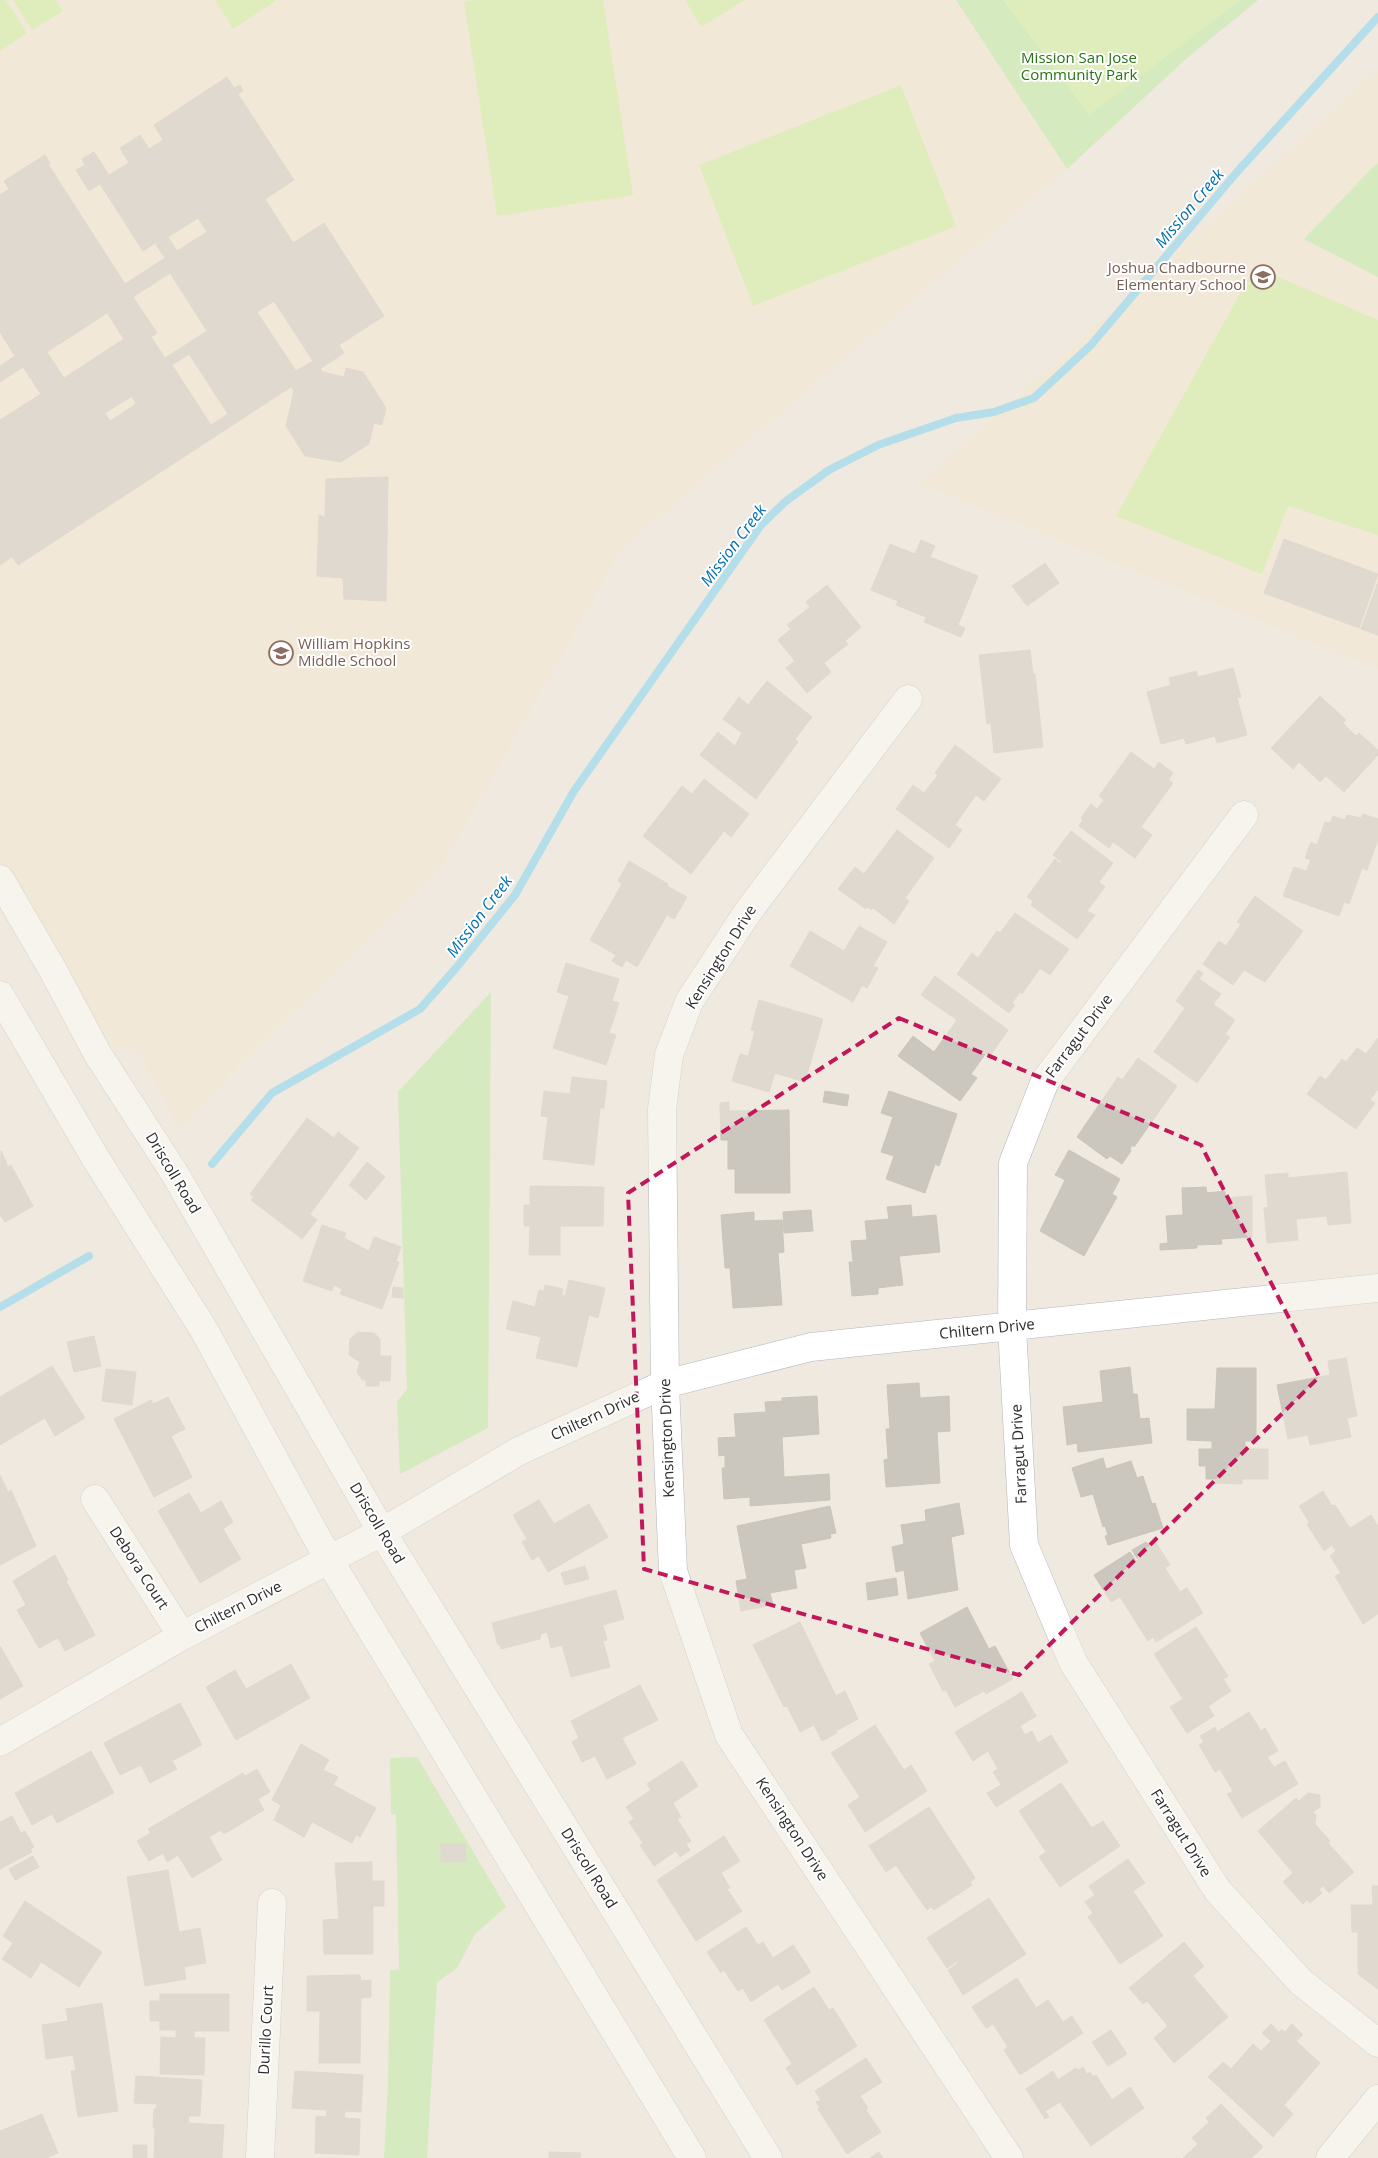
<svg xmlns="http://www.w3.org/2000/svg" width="1378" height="2158" font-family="'Open Sans',sans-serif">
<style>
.education{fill:#f2e7ce}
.green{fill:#b3ea98}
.pitch{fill:#c9f293}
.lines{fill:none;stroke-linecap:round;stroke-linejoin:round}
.stream{stroke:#6bd2f9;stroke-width:8}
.building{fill:#cbc6be;stroke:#ccc5b8;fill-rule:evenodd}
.minor-casing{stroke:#b3b5c2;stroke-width:29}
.minor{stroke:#fff;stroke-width:28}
.marked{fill:none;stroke:#c2185b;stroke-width:4;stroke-dasharray:10 6;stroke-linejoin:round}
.labels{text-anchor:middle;stroke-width:4;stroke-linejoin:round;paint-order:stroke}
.park-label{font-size:15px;fill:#277315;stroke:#fff}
.education-label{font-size:15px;fill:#785e54;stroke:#fff;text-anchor:end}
.street-label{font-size:15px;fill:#2d2d2d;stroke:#fff}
.water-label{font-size:16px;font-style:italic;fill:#0270ad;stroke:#fff}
</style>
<rect width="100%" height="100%" fill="#f0e9df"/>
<path class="education" d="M0,0H956L1067,169L622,548L442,866L242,1061L180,1128L138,1052L94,1041L0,879Z
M1378,70V669L920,484Z"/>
<path class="green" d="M956,0H1258L1186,59L1067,169Z
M1378,164V277L1304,239L1375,165Z
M491,992L488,1428L400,1474L397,1402L407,1389L398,1092Z
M417,1757L506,1907L475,1934L457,1968L437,1982L427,2158H384L388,2083L390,1971L399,1969L396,1814H391L390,1758Z"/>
<path class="pitch" d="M0,0H6L27,33L0,51Z
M13,0H56L63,11L32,30Z
M215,0H275L276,1L233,29Z
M474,0H603L633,195L497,216L464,2Z
M685,0H745L701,27Z
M1003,0H1241L1089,115Z
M901,85L956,226L753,306L699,165Z
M1255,267L1378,320V535L1288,506L1262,574L1116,516Z"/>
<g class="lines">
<path class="stream" d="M212,1164L272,1093L420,1009L456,968L515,895L574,791L761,525L786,501L829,470L878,445L956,418L994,412L1034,398L1091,345L1237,172L1378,17
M0,1307L89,1256"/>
</g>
<path class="building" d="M227,77L234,88L240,85L243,91L238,94L294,180L265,199L293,243L324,223L384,316L339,345L344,353L320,369L323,372L344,377L346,368L363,372L386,408L382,425L374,423L369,444L341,462L305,456L286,426L294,391L291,387L18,565L12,557L0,565V420L41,394L23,367L0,382V366L15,356L0,332V195L9,189L4,181L45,155L50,163L48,164L125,284L165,258L155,243L143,251L100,184L89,191L76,170L85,165L82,159L94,152L109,175L129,163L120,148L140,135L149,149L163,140L154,125ZM198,218L207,232L177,251L168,237ZM170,273L207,331L165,358L151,337L157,333L133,297ZM274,301L313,361L296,371L257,312ZM107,313L124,339L64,378L47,352ZM189,354L228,414L211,425L172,365ZM132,396L136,404L110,421L105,413Z
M388,477L386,601L344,599L343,578L317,576L319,515L325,517L326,479Z
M1284,539L1378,574L1359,628L1264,593Z
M921,540L935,546L930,557L978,576L958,625L965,628L961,637L924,622L926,617L896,605L898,601L871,590L890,544L915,554Z
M1045,563L1059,583L1027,606L1012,586Z
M1378,582V635L1361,629Z
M827,585L861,627L845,641L848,644L824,663L831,672L807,693L786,668L795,661L778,640L791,629L787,625L810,607L806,602Z
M1030,650L1033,674H1035L1043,747L994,753L991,723L987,724L979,655Z
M1233,668L1241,697L1237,698L1247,735L1217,743L1215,736L1186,744L1184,738L1161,744L1147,692L1171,685L1169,678L1196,671L1198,677Z
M767,681L812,717L795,739L798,742L756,799L700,755L718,732L735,746L742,733L723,719L739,697L748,705Z
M1320,696L1346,720L1343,723L1356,736L1359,733L1378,750V755L1344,792L1326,776L1320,782L1299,762L1293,769L1271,748Z
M955,745L1001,779L984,801L976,795L955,825L962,830L949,848L896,809L913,785L924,793L938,775L935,773Z
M1131,752L1154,769L1159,762L1173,773L1168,780L1173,783L1141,827L1152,835L1135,858L1113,842L1109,848L1079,826L1083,820L1081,818L1091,804L1097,809L1104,800L1099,796Z
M704,779L749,814L731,837L724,831L691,874L643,836L682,786L692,794Z
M1363,814L1378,819V839L1367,870L1362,868L1349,904L1344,902L1339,916L1283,896L1294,867L1306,871L1311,860L1305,858L1311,842L1317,845L1325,822L1330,823L1333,816L1345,820L1347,815L1361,818Z
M897,830L934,858L905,898L909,901L894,924L873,908L871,910L868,907L866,909L838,889L855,867L864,874Z
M1071,831L1113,863L1099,882L1105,887L1087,911L1095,915L1077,939L1031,905L1033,901L1027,897L1055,859L1061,864L1062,862L1053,855Z
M629,861L668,884L667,886L687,897L674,919L667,915L637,967L626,960L622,967L612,961L616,955L590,940L622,884L618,881Z
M1255,896L1303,931L1265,982L1244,970L1233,985L1203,964L1219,941L1226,946L1241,924L1237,922Z
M1015,913L1069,949L1050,975L1040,968L1022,994L1020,992L1012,1003L1015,1005L1009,1013L957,974L972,953L978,958L997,931L1000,933Z
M859,926L887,942L873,966L878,968L867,988L862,985L853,1002L790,966L810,931L844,951Z
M566,963L619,979L612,1001L619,1003L609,1033L616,1035L606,1065L553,1048L569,996L557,992Z
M1198,970L1203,973L1199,979L1221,994L1213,1004L1235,1020L1225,1034L1230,1037L1197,1083L1154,1052L1185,1008L1176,1001Z
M935,976L1008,1030L990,1056L986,1053L971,1074L977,1078L960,1101L898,1056L913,1036L934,1052L957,1020L921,995Z
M759,1000L823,1019L805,1082L775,1073L769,1092L732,1081L740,1054L748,1056L755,1031L751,1030Z
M1378,1038V1089L1370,1100L1375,1103L1356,1129L1307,1094L1320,1076L1326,1080L1342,1059L1346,1062L1357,1048L1366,1054Z
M1138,1058L1177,1086L1134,1147L1132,1145L1130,1149L1131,1151L1122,1164L1110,1156L1107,1159L1077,1137L1118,1077L1122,1080Z
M572,1077L607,1081L604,1108H600L594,1165L543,1159L548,1117L541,1116L544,1091L570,1094Z
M825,1091L849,1095L847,1106L823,1102Z
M889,1091L957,1114L939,1166L935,1164L925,1193L886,1179L894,1156L881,1152L893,1117L881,1113Z
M729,1102V1111L789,1110L790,1193H735V1169H728V1140H721L720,1103Z
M307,1118L334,1138L338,1132L359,1148L310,1214L317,1220L302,1239L251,1200L254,1197L250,1194Z
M1069,1150L1120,1179L1112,1194L1117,1197L1084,1256L1040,1231L1065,1180L1055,1175Z
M1,1151L8,1167L11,1165L33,1206L5,1222L0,1215Z
M367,1162L385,1177L366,1200L349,1185Z
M1347,1172L1351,1223L1328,1225L1327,1216L1296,1219L1298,1240L1267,1243L1264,1208L1268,1207L1265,1175L1288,1173V1178Z
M530,1186L604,1187L603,1226H560V1255H529L530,1226H524V1205H530Z
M1206,1187L1207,1193L1225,1191L1226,1198L1252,1196V1237L1221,1239L1222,1244L1197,1245V1248L1160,1250V1244L1168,1243L1166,1216L1183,1215L1182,1188Z
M911,1205L912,1217L936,1215L940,1252L899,1256L903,1285L878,1288V1294L852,1296L849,1262H853L851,1241L867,1240L865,1221L889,1219L887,1207Z
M811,1210L813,1231L784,1233L783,1212Z
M754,1212V1221L782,1220L784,1252L778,1253L782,1305L733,1308L730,1268H725L721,1215Z
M322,1225L346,1233L344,1238L369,1251L374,1237L401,1247L396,1261L399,1262L382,1309L340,1294L342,1289L334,1285L332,1291L303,1281Z
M569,1280L605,1288L598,1318L589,1315L577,1367L536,1358L541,1337L506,1329L513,1301L535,1307L539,1290L544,1291L545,1285L563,1289L562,1295L565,1296Z
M393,1287L403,1288V1298L392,1297Z
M358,1332L374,1333L380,1339V1356H391L390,1381H379V1386H366V1380H362L357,1372L360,1362L349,1355L350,1339Z
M94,1336L101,1366L74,1372L67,1342Z
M1346,1358L1357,1416L1347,1418L1351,1437L1310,1445L1308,1435L1288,1439L1277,1385L1330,1375L1328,1361Z
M52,1366L85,1418L55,1436L45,1418L0,1445V1397Z
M1130,1367L1133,1394H1137L1140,1419L1149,1418L1152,1443L1078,1452L1077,1443L1067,1445L1063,1407L1103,1402L1100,1371Z
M1217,1368H1256V1441H1245V1449H1268V1479H1242V1484L1215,1483L1216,1479H1206V1466H1199V1449H1212V1441L1187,1440V1409H1215Z
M106,1369L136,1372L132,1405L102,1401Z
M919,1383L920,1398L949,1396L950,1431L937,1432L940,1483L886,1487L884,1460L888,1459L886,1429H890L887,1385Z
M817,1396L819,1434L782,1437L784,1477L829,1474L830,1500L750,1506V1497L724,1499L722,1468H725V1455L719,1456L718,1438L736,1437L734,1414L766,1412L765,1402L782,1401V1398Z
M168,1397L185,1429L171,1436L192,1477L154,1497L114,1419L151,1400L153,1404Z
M1103,1458L1106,1469L1131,1461L1137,1478L1143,1476L1152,1504L1155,1503L1163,1528L1108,1545L1105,1536L1108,1535L1105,1526L1103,1527L1093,1494L1081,1497L1072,1468Z
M0,1475L8,1492L11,1490L36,1546L0,1565Z
M1323,1491L1332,1506L1335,1505L1350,1528L1371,1515L1378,1526V1614L1363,1624L1335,1576L1341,1573L1330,1556L1336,1551L1332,1545L1324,1551L1307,1524L1309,1522L1299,1506Z
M189,1493L201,1513L221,1501L233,1522L223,1529L241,1559L200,1583L158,1511Z
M539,1500L554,1524L589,1504L608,1537L548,1572L539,1556L532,1560L522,1542L527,1539L513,1515Z
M959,1503L964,1534L951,1537L958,1590L908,1599L904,1570L896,1572L892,1547L904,1544L901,1525L926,1521L925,1510Z
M830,1506L836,1533L830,1534L831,1538L801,1544L806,1568L794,1570L797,1588L770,1593L773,1605L741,1611L736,1581L747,1579L737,1526Z
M1155,1541L1170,1565L1165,1568L1180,1592L1187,1588L1203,1613L1156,1642L1153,1637L1148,1641L1120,1597L1111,1602L1094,1575L1130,1552L1136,1561L1138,1560L1132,1550L1146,1542L1149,1545Z
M55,1555L68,1580L66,1581L95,1635L65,1651L58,1638L39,1648L17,1610L26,1605L13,1581Z
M585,1566L589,1579L565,1585L561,1573Z
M896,1578L898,1595L868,1600L866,1583Z
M616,1590L624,1619L603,1625L607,1640L603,1641L610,1667L571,1677L562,1645L551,1648L547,1632L541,1634L540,1639L501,1649L500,1645H498L492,1623Z
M967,1607L989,1649L995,1646L1013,1679L986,1694L984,1691L955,1707L946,1690L943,1691L929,1664L935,1661L920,1633Z
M800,1622L836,1696L845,1691L858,1719L836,1731L837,1733L822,1741L814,1725L800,1732L787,1706L784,1707L753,1645Z
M1196,1627L1228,1676L1223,1679L1231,1691L1208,1706L1214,1716L1187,1733L1170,1707L1183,1699L1154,1654Z
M0,1646L23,1686L0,1699Z
M291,1664L310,1698L236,1740L206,1687L235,1670L246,1689Z
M640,1685L658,1720L622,1738L636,1764L607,1779L595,1756L582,1762L572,1742L579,1738L571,1721Z
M1022,1692L1036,1716L1020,1726L1025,1735L1032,1731L1038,1743L1051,1735L1068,1762L996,1807L987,1793L1001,1785L993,1772L998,1769L988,1751L973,1761L955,1732Z
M180,1703L202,1745L172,1761L177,1769L150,1783L141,1765L120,1775L104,1743Z
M1249,1712L1261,1731L1265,1728L1278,1751L1267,1757L1274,1767L1285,1761L1298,1784L1242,1818L1227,1794L1233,1791L1220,1769L1215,1772L1199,1745L1204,1742L1200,1736L1215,1727L1217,1732Z
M875,1725L904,1770L911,1765L927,1791L865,1832L848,1805L860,1797L831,1753Z
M301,1744L329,1760L323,1770L338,1777L333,1785L376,1808L360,1837L356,1835L352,1843L312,1822L304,1837L274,1820L281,1805L272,1800Z
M91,1751L114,1793L57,1823L52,1814L32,1825L15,1793Z
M682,1761L698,1786L673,1803L681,1817L677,1819L691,1841L686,1844L690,1850L680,1857L676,1851L654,1866L640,1845L643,1843L629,1822L634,1819L626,1807L651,1790L647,1784Z
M257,1769L270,1792L258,1799L264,1810L224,1834L221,1830L209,1837L222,1860L192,1878L178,1855L167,1862L163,1853L149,1861L137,1841L151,1833L148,1829L243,1773L245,1776Z
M1061,1783L1092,1828L1103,1821L1120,1846L1060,1887L1039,1857L1046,1852L1019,1811Z
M1308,1793L1320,1795V1807L1313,1812L1316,1815L1315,1824L1330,1841L1328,1843L1354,1872L1329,1893L1323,1886L1319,1890L1322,1893L1310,1903L1307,1900L1303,1904L1283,1882L1293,1873L1258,1831L1296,1798L1299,1801Z
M929,1807L975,1878L970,1882L972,1885L934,1910L931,1907L927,1910L896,1865L886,1872L869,1846Z
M12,1816L21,1833L25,1831L34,1847L30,1849L32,1852L0,1869V1822Z
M724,1836L740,1861L721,1873L730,1888L727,1889L742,1911L696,1941L657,1880Z
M441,1844H465L466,1862H441Z
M33,1856L39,1867L15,1880L9,1869Z
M1128,1859L1145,1883L1133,1891L1163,1936L1120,1964L1088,1917L1093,1913L1085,1902L1095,1895L1089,1886Z
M372,1862V1881H384V1906H373V1954H324L323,1920L339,1919L335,1863Z
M168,1870L179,1932L200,1928L206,1963L184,1967L186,1979L145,1986L127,1877Z
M1372,1886H1378V1989L1358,1974V1932H1352L1351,1905H1373Z
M989,1898L1026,1954L963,1995L948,1970L958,1963L957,1961L947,1968L927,1938Z
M25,1901L102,1952L79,1987L41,1962L31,1978L2,1959L13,1943L3,1936Z
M746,1927L758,1945L763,1942L773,1958L793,1945L811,1972L782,1990L778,1984L751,2002L743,1988L738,1991L724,1970L721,1973L707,1952Z
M1184,1942L1204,1966L1193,1976L1228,2017L1174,2063L1154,2038L1168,2026L1147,2001L1143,2004L1129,1988Z
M360,1975L361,1981L371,1980V1997L361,1998L360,2063H319L320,2011H307V1976Z
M1017,1978L1036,2008L1048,2000L1063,2022L1072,2016L1083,2033L1020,2075L1004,2050L1008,2047L993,2024L986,2028L972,2007Z
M814,1987L829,2010L833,2008L857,2046L797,2085L786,2068L792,2064L764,2020Z
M160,1994H229V2031H194V2038H205L204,2075L160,2074L161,2037L176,2038V2030H160V2021H150V2001H160Z
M102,2003L118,2111L78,2117L71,2071L76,2070L73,2055L46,2059L42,2025L68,2021L66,2009Z
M1271,2024L1279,2032L1282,2029L1285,2032L1292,2024L1303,2035L1296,2041L1320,2063L1284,2105L1293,2114L1273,2137L1208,2077L1223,2062L1231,2069L1253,2044L1261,2051L1271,2041L1262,2033Z
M1111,2030L1127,2054L1108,2066L1092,2042Z
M866,2058L882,2082L860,2096L868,2108L866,2110L881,2132L847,2154L818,2109L820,2108L816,2102L821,2100L815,2091Z
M1083,2067L1087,2074L1090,2072L1093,2077L1096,2075L1112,2100L1130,2087L1144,2108L1091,2146L1060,2102L1045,2111L1049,2117L1045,2119L1026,2089L1053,2071L1058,2080L1076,2068L1078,2070Z
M295,2071L363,2075L361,2112L345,2111L344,2118L360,2119L359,2155L315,2153L316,2116L326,2117L327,2110L292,2108Z
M136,2076L202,2080L200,2116H189L188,2123L224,2125L222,2158H154L155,2128H153L154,2109H156L157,2104L134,2103Z
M1221,2104L1263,2147L1251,2158H1183L1198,2144L1192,2138L1209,2122L1206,2118Z
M42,2114L58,2153L46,2158H0V2131Z
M133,2145H147V2158H133Z
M549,2152L581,2153L580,2158H549Z
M879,2152L883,2158H870Z"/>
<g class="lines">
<g class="minor-casing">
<path id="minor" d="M908,699L747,913L689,1002L669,1055L662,1109L665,1384L673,1571L729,1735L1009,2158
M1244,815L1045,1081L1013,1163L1012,1327L1024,1545L1073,1662L1218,1891L1301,1982L1378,2043
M0,879L54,972L97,1053L175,1174L382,1532L768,2158
M0,995L96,1159L204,1330L329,1560L692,2158
M95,1499L182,1636
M0,1742L182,1636L382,1532L519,1451L665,1384L811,1347L1378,1288
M260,2158L272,1903
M1330,2158L1378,2099"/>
</g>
<use href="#minor" class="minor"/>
</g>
<path d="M0 0H1378V2158H0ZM899,1018L1201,1145L1319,1377L1019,1675L644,1569L628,1193Z" fill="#f0e9df" fill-opacity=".55" fill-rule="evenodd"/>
<path class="marked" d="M899,1018L1201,1145L1319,1377L1019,1675L644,1569L628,1193Z"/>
<defs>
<g id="school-ring" transform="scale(1.25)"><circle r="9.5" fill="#fff" stroke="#8d6e63" stroke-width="1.5"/><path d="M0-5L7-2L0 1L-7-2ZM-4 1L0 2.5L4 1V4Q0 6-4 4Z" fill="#8d6e63"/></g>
</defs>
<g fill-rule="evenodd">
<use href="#school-ring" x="1263" y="277"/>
<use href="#school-ring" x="281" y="653"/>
</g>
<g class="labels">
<g class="park-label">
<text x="1079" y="63">Mission San Jose<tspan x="1079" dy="17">Community Park</tspan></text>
</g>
<g class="education-label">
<text x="1246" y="273">Joshua Chadbourne<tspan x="1246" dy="17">Elementary School</tspan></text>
<text x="298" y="649" text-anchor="start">William Hopkins<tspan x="298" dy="17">Middle School</tspan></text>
</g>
<g class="street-label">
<text transform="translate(721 957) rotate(-58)" y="5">Kensington Drive</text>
<text transform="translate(1079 1036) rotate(-53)" y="5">Farragut Drive</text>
<text transform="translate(173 1173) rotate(59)" y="5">Driscoll Road</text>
<text transform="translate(987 1329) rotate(-6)" y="5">Chiltern Drive</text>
<text transform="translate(595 1416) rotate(-25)" y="5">Chiltern Drive</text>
<text transform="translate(667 1438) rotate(-92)" y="5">Kensington Drive</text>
<text transform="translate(1019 1454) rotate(-93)" y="5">Farragut Drive</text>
<text transform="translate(377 1523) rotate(59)" y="5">Driscoll Road</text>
<text transform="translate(139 1568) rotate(57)" y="5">Debora Court</text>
<text transform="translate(238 1607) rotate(-27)" y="5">Chiltern Drive</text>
<text transform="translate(792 1829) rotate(57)" y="5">Kensington Drive</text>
<text transform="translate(1181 1833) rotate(58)" y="5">Farragut Drive</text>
<text transform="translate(589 1868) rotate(58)" y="5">Driscoll Road</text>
<text transform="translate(266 2030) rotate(-87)" y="5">Durillo Court</text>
</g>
<g class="water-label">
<text transform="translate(1189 208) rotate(-50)" y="6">Mission Creek</text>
<text transform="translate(733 545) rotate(-53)" y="6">Mission Creek</text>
<text transform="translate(479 916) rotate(-53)" y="6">Mission Creek</text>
</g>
</g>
</svg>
